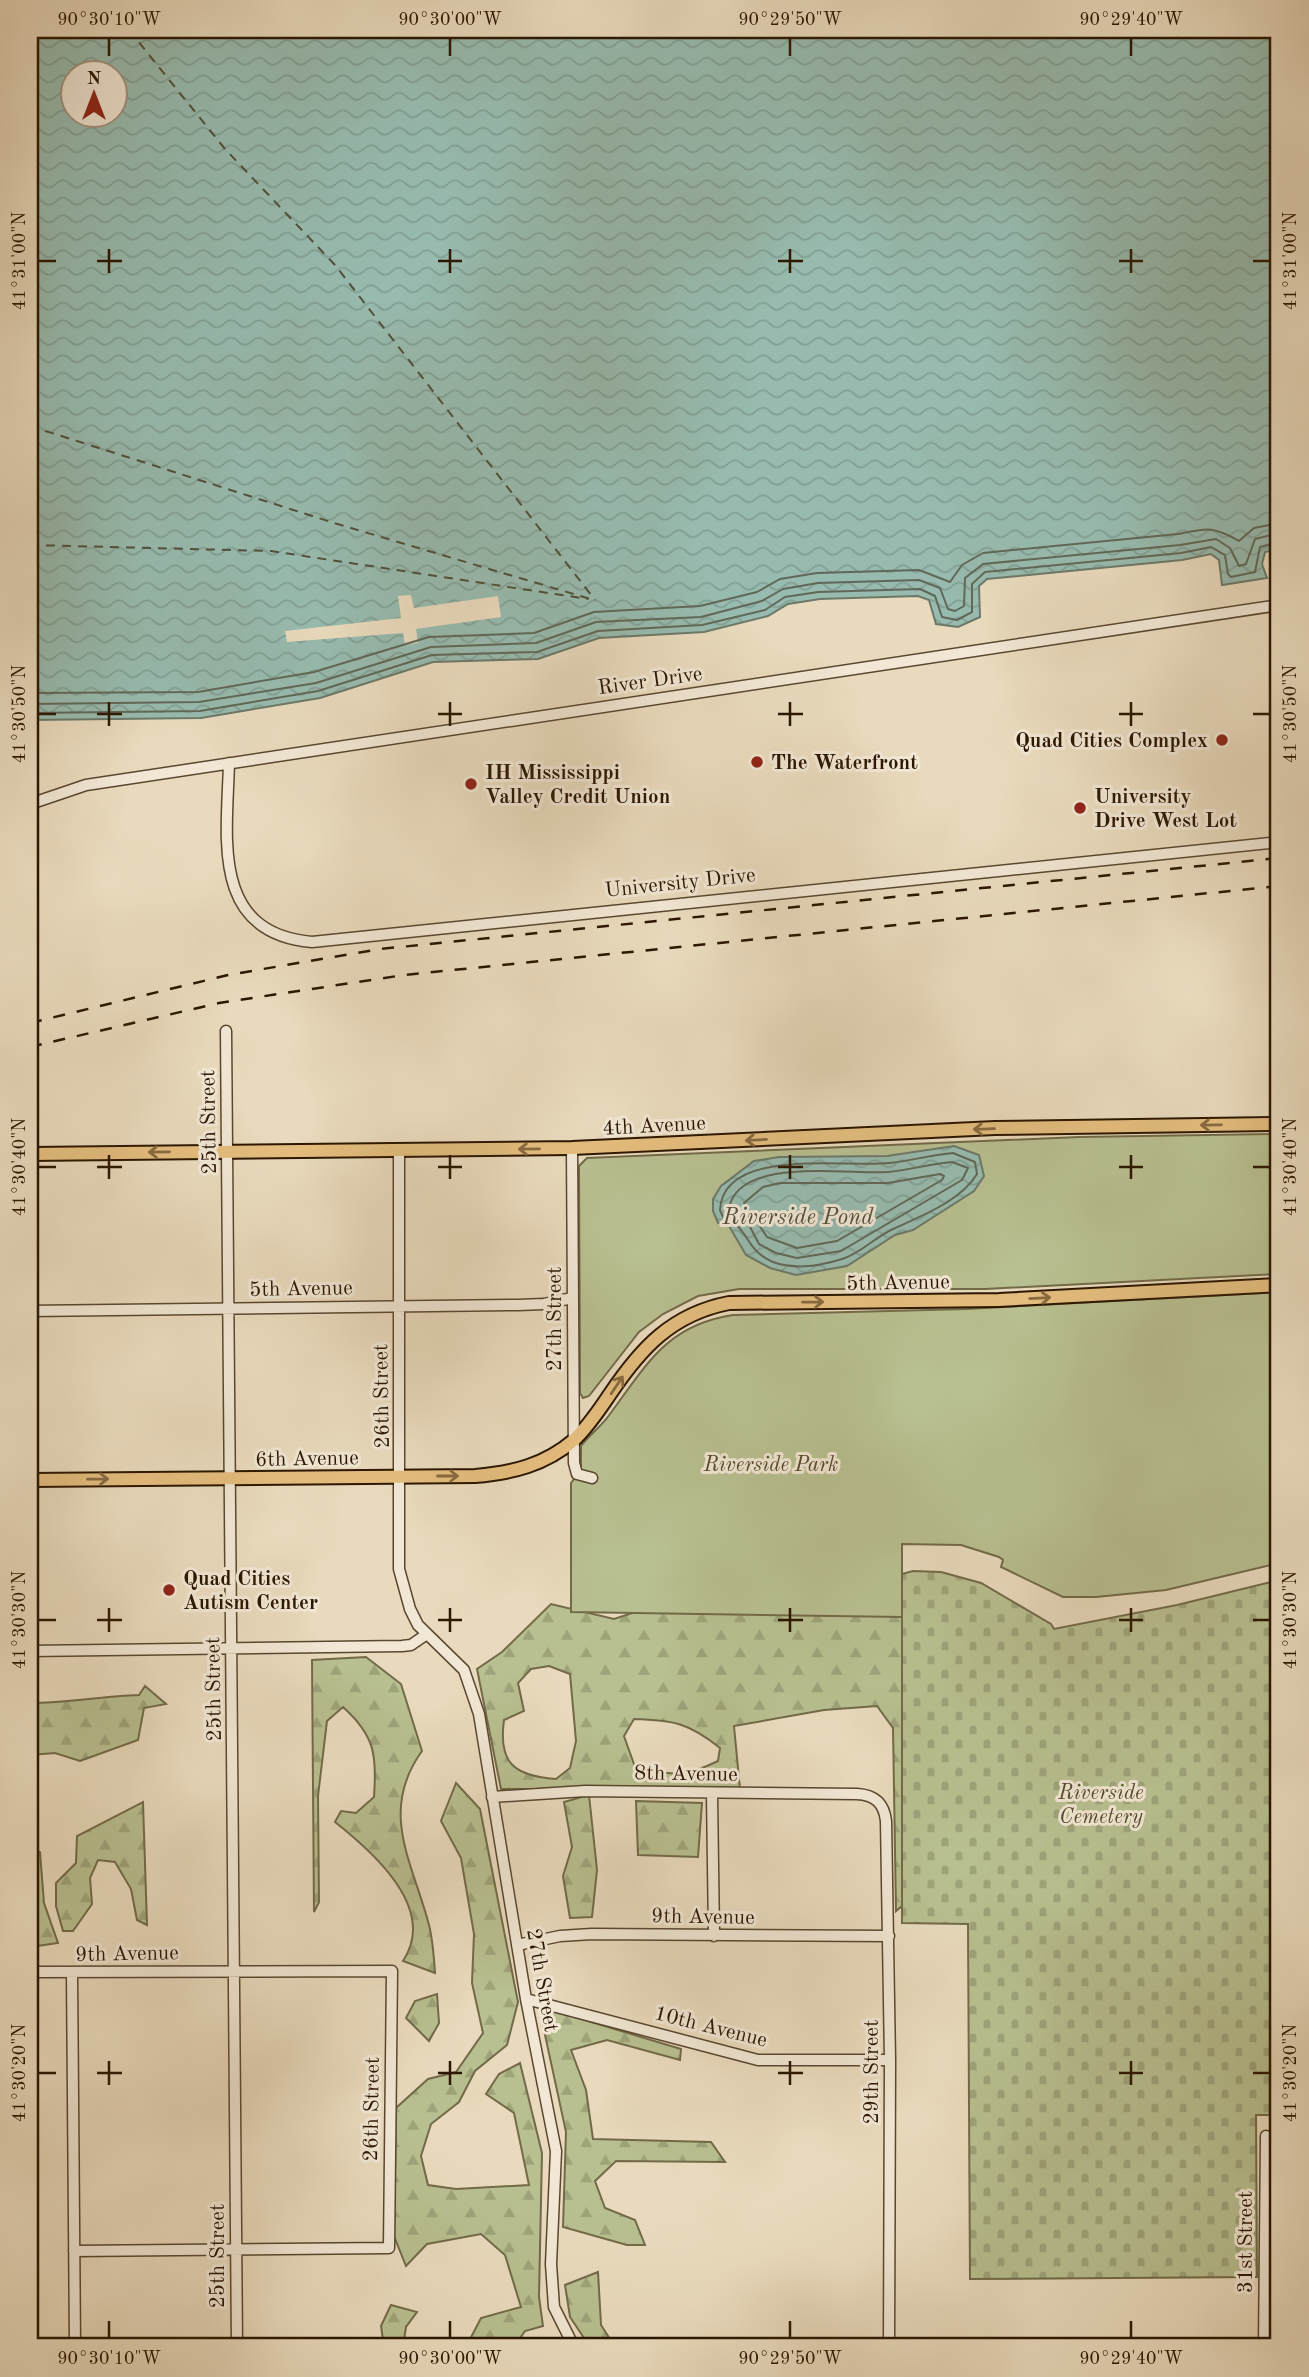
<svg xmlns="http://www.w3.org/2000/svg" width="1309" height="2377" font-family="'Old Standard TT',serif">
<style>
.forest{fill:url(#forest-firs);stroke:#726a48;stroke-width:2;fill-rule:evenodd}
.cemetery{fill:url(#cemetery-stones);stroke:#726a48;stroke-width:2}
.green{fill:#b8bf90;stroke:#726a48;stroke-width:2}
.water{fill:url(#water-waves);stroke:#6c7969;stroke-width:2;fill-rule:evenodd}
.pier{fill:#e9dabd}
.lines{fill:none;stroke-linecap:round;stroke-linejoin:round}
.shore{stroke:#616858;stroke-width:2}
.ferry{stroke:#51503d;stroke-width:2;stroke-dasharray:9 7;stroke-linecap:butt}
.minor-casing{stroke:#5a472f;stroke-width:13}
.major-casing{stroke:#2b1600;stroke-width:16}
.minor{stroke:#f1e7d4;stroke-width:10}
.major{stroke:#e4bd7e;stroke-width:12}
.rail{stroke:#2b1600;stroke-width:2.5;stroke-dasharray:12 12;stroke-linecap:butt}
.oneway{stroke:#886a3f}
.ticks{fill:none;stroke:#2b1600;stroke-width:2.5}
.poi-dot{fill:#8f2418;stroke:#f1e7d4;stroke-width:2.5}
.labels{text-anchor:middle;stroke-width:6;stroke-linejoin:round;paint-order:stroke}
.street-label{font-size:21px;fill:#2b1600;stroke:#f1e7d4}
.poi-label{font-size:21px;font-weight:bold;fill:#2b1600;stroke:#f1e7d4;text-anchor:start}
.park-label{font-size:21px;font-style:italic;fill:#55492b;stroke:#f1e7d4}
.water-label{font-size:23px;font-style:italic;fill:#51503d;stroke:#f1e7d4}
.neatline{fill:none;stroke:#2b1600;stroke-width:2.5}
.ticks-label{font-size:18px;text-anchor:middle;fill:#2b1600}
</style>
<defs>
<pattern id="forest-firs" width="22" height="20" patternUnits="userSpaceOnUse" patternTransform="scale(1.75)"><rect width="22" height="20" fill="#b8bf90"/><path d="M5 1l3.5 6h-7zM16 11l3.5 6h-7z" fill="#9ea37a"/></pattern>
<pattern id="cemetery-stones" width="16" height="16" patternUnits="userSpaceOnUse" patternTransform="scale(1.75)"><rect width="16" height="16" fill="#b8bf90"/><path d="M2 7V4a2 2 0 0 1 4 0v3zM10 15v-3a2 2 0 0 1 4 0v3z" fill="#9ea37a"/></pattern>
<pattern id="water-waves" width="16" height="10" patternUnits="userSpaceOnUse" patternTransform="scale(1.75)"><rect width="16" height="10" fill="#97bbaf"/><path d="M0 5q4-4 8 0t8 0" fill="none" stroke="#82a095"/></pattern>
</defs>
<rect width="100%" height="100%" fill="#e9dabd"/>
<filter id="stains"><feTurbulence type="fractalNoise" baseFrequency=".00286" numOctaves="4"/><feColorMatrix values="0 0 0 0 .2 0 0 0 0 .09 0 0 0 0 .02 0 0 0 .5 -.17"/></filter>
<radialGradient id="worn" r=".72"><stop offset=".6" stop-color="#630" stop-opacity="0"/><stop offset="1" stop-color="#630" stop-opacity=".3"/></radialGradient>
<path class="forest" d="M673,1600L836,1609L909,1606V1900L896,1911L893,1728L877,1706L824,1710L734,1726L740,1789H501L477,1669L502,1652L551,1604L614,1619ZM549,1666L570,1674L576,1741L570,1768L556,1779C514,1776 498,1763 504,1720L524,1711L518,1683L531,1669ZM634,1719C673,1720 689,1723 720,1748L718,1761C684,1778 671,1775 635,1767L624,1736Z
M366,1657L401,1684L422,1751C378,1812 413,1863 429,1925C433,1941 434,1958 435,1973L403,1961C438,1909 373,1852 335,1822L341,1811L356,1813L374,1797C377,1755 375,1736 343,1707L327,1721L318,1796L319,1902L314,1912L312,1660Z
M145,1686L166,1704L144,1708L138,1740L80,1761L55,1753L30,1755V1703C67,1703 102,1696 139,1695Z
M456,1783L480,1809L518,2002L507,2045L475,2071L459,2102L431,2124L421,2156L428,2185L456,2189L529,2185L514,2113L486,2094L499,2074L520,2063L542,2153L539,2297L543,2326L525,2331L514,2347H466L481,2318L521,2307L505,2255L481,2234L427,2244L406,2266L394,2236L396,2108L428,2079L456,2072L483,2033L472,1983L474,1934L461,1858L441,1821Z
M589,1795L597,1870L592,1917L570,1918L563,1876L572,1847L564,1802Z
M636,1801L702,1803L698,1857L638,1855Z
M143,1802L147,1925L137,1920L131,1889L115,1862L98,1860L90,1878L92,1904L73,1931H63L56,1906V1883L76,1863L77,1836Z
M32,1850L40,1852L44,1903L58,1943L30,1947Z
M437,1994L439,2023L429,2041L406,2018L415,2001Z
M548,2009L681,2049L680,2060L607,2040L571,2050L586,2090L593,2139L711,2142L725,2162L616,2161L595,2181L605,2208L635,2220L645,2245H627L563,2227L566,2132L542,2021Z
M598,2272L601,2325L615,2347H590L570,2317L565,2285Z
M391,2305L417,2312L406,2327L403,2347H384L381,2326Z"/>
<path class="cemetery" d="M913,1571L941,1572L981,1583L1051,1624L1054,1629L1177,1605L1279,1580V2115H1256L1257,2277L970,2279L968,1924L902,1923V1574Z"/>
<path class="green" d="M1279,1134V1274L985,1289H739L698,1296L663,1314L639,1332L589,1396L583,1398L580,1393L579,1166L587,1158L1079,1137Z
M1279,1292V1563L1166,1590L1096,1597H1063L1001,1567L1003,1560L999,1557L961,1545L902,1544V1617L571,1612V1483L581,1470V1446C590,1434 602,1426 610,1414C647,1364 667,1325 733,1315L967,1309Z"/>
<path class="water" d="M30,30H1279V549L1265,552L1262,564L1267,578L1222,585L1219,560L1211,554L1182,560L987,579L979,586L980,617L958,627L936,624L929,600L918,596L820,599L788,604L768,616L704,632L599,638L538,659L433,662L320,698L201,718L30,720ZM74,74H116V116H74Z
M954,1146L979,1155L984,1176L974,1191L913,1230L895,1235L847,1266L796,1275L770,1268L746,1255L729,1226L718,1223L713,1211V1199L721,1186L754,1161L779,1157L887,1156Z"/>
<path class="pier" d="M411,595L414,608L498,596L501,617L416,629L418,643L405,645L403,633L287,642L285,631L401,618L398,596Z"/>
<g class="lines">
<path class="shore" d="M30,693L198,692L314,672L429,637L534,633L594,612L700,606L757,592L780,579L817,573L919,570L950,582L962,565L983,553L1178,534C1208,528 1213,526 1239,541L1254,528L1279,523
M30,704L199,702L316,683L431,647L536,643L596,622L701,617L762,601L783,589L818,583L919,580L940,588L948,609L955,611L964,606L965,578L983,564L1180,545L1216,539L1230,548L1239,566L1246,564L1255,539L1279,533
M30,713L200,711L318,691L432,655L537,652L598,631L702,625L765,610L785,597L818,592L920,589L935,596L942,617L957,620L972,612V584L985,572L1181,553L1211,547L1225,555L1228,574L1231,577L1255,572L1260,547L1279,542
M953,1153L975,1162L977,1174C961,1201 921,1216 893,1229C875,1237 860,1254 842,1259C820,1266 795,1270 773,1262C744,1250 749,1226 723,1217L720,1210C723,1146 848,1168 889,1163C910,1161 931,1155 953,1153Z
M952,1162L968,1168L962,1180L841,1251L797,1258L776,1253L759,1244L749,1225L729,1208C739,1156 849,1175 888,1172C909,1170 930,1164 952,1162Z
M940,1174L944,1176L942,1180L837,1241L797,1248L767,1237L744,1203L763,1187L780,1183H888Z"/>
<path class="ferry" d="M129,30L225,149L335,265L595,600
M30,426L334,523L594,600
M30,545L271,551L588,599"/>
<g class="minor-casing">
<path id="minor" d="M229,763C227,838 210,933 312,942L1279,842
M30,804L86,785L1279,605
M226,1031L237,2347
M572,1148L574,1463L577,1474L592,1478
M399,1150V1569L410,1609L418,1625L464,1670L479,1714L526,1999L556,2151L551,2264L554,2307L574,2347
M30,1311L518,1305L544,1304L572,1298
M30,1651L402,1646L411,1645L427,1634
M712,1794L714,1936
M492,1797L585,1791L857,1794C875,1795 884,1803 886,1821L890,2060L889,2347
M517,1945L560,1936L592,1934L889,1936
M30,1972L392,1971L389,2248L74,2251
M72,1973L75,2347
M526,1999L758,2060H890
M1264,2347L1266,2136"/>
</g>
<g class="major-casing">
<path id="major" d="M30,1154L572,1148L995,1128L1279,1124
M30,1480L475,1476C512,1473 545,1465 574,1440C588,1427 599,1410 610,1394C641,1348 672,1314 729,1303L999,1300L1279,1285"/>
</g>
<use href="#minor" class="minor"/>
<use href="#major" class="major"/>
<path class="rail" d="M30,1023L228,975L380,949L1279,858
M30,1047L219,1003L404,975L1279,886"/>
</g>
<defs><path id="oneway-shaft" d="M-6 0H5M1.5-3L5.5 0L1.5 3" fill="none" stroke-width="1.6" stroke-linecap="round" stroke-linejoin="round" transform="scale(1.75)"/></defs>
<g class="oneway">
<use href="#oneway-shaft" transform="translate(1211 1125) rotate(179)"/>
<use href="#oneway-shaft" transform="translate(984 1129) rotate(178)"/>
<use href="#oneway-shaft" transform="translate(756 1140) rotate(177)"/>
<use href="#oneway-shaft" transform="translate(529 1149) rotate(179)"/>
<use href="#oneway-shaft" transform="translate(159 1152) rotate(179)"/>
<use href="#oneway-shaft" transform="translate(1040 1298) rotate(-3)"/>
<use href="#oneway-shaft" transform="translate(813 1302) rotate(-1)"/>
<use href="#oneway-shaft" transform="translate(617 1385) rotate(-56)"/>
<use href="#oneway-shaft" transform="translate(448 1476)"/>
<use href="#oneway-shaft" transform="translate(98 1479) rotate(-1)"/>
</g>
<path class="ticks" d="M109,38V56M450,38V56M790,38V56M1131,38V56M109,249V273M450,249V273M790,249V273M1131,249V273M38,261H56M97,261H122M438,261H462M778,261H803M1119,261H1143M1253,261H1270M109,702V726M450,702V726M790,702V726M1131,702V726M38,714H56M97,714H122M438,714H462M778,714H803M1119,714H1143M1253,714H1270M109,1155V1179M450,1155V1179M790,1155V1179M1131,1155V1179M38,1167H56M97,1167H122M438,1167H462M778,1167H803M1119,1167H1143M1253,1167H1270M109,1608V1632M450,1608V1632M790,1608V1632M1131,1608V1632M38,1620H56M97,1620H122M438,1620H462M778,1620H803M1119,1620H1143M1253,1620H1270M109,2061V2085M450,2061V2085M790,2061V2085M1131,2061V2085M38,2073H56M97,2073H122M438,2073H462M778,2073H803M1119,2073H1143M1253,2073H1270M109,2321V2338M450,2321V2338M790,2321V2338M1131,2321V2338"/>
<g class="poi-dot">
<circle cx="1222" cy="740" r="7"/>
<circle cx="757" cy="762" r="7"/>
<circle cx="471" cy="784" r="7"/>
<circle cx="1080" cy="808" r="7"/>
<circle cx="169" cy="1590" r="7"/>
</g>
<g class="labels">
<g class="street-label">
<text transform="translate(650 680) rotate(-8)" y="7">River Drive</text>
<text transform="translate(680 882) rotate(-6)" y="7">University Drive</text>
<text transform="translate(208 1122) rotate(-91)" y="7">25th Street</text>
<text transform="translate(654 1125) rotate(-3)" y="7">4th Avenue</text>
<text transform="translate(898 1282) rotate(-1)" y="7">5th Avenue</text>
<text transform="translate(301 1288) rotate(-1)" y="7">5th Avenue</text>
<text transform="translate(554 1319) rotate(-90)" y="7">27th Street</text>
<text transform="translate(381 1396) rotate(-91)" y="7">26th Street</text>
<text transform="translate(307 1458) rotate(-1)" y="7">6th Avenue</text>
<text transform="translate(213 1689) rotate(-91)" y="7">25th Street</text>
<text transform="translate(686 1773) rotate(1)" y="7">8th Avenue</text>
<text transform="translate(703 1916) rotate(1)" y="7">9th Avenue</text>
<text transform="translate(127 1953) rotate(-1)" y="7">9th Avenue</text>
<text transform="translate(543 1980) rotate(80)" y="7">27th Street</text>
<text transform="translate(711 2026) rotate(14)" y="7">10th Avenue</text>
<text transform="translate(871 2072) rotate(-90)" y="7">29th Street</text>
<text transform="translate(371 2109) rotate(-89)" y="7">26th Street</text>
<text transform="translate(1245 2242) rotate(-90)" y="7">31st Street</text>
<text transform="translate(217 2256) rotate(-90)" y="7">25th Street</text>
</g>
<g class="poi-label">
<text x="1208" y="747" text-anchor="end">Quad Cities Complex</text>
<text x="771" y="769">The Waterfront</text>
<text x="485" y="779">IH Mississippi<tspan x="485" dy="24">Valley Credit Union</tspan></text>
<text x="1094" y="803">University<tspan x="1094" dy="24">Drive West Lot</tspan></text>
<text x="183" y="1585">Quad Cities<tspan x="183" dy="24">Autism Center</tspan></text>
</g>
<g class="park-label">
<text x="771" y="1471">Riverside Park</text>
<text x="1101" y="1799">Riverside<tspan x="1101" dy="24">Cemetery</tspan></text>
</g>
<g class="water-label">
<text x="798" y="1224">Riverside Pond</text>
</g>
</g>
<rect width="1309" height="2377" fill="none" stroke="#e9dabd" stroke-width="77"/>
<g transform="translate(94 94)"><circle r="33" fill="#f1e7d4" stroke="#a2937f" stroke-width="2"/>
<path d="M0-5L12 26L0 18L-12 26Z" fill="#8f2418"/>
<text y="-10" font-size="19" font-weight="bold" text-anchor="middle" fill="#2b1600">N</text>
</g>
<rect x="38" y="38" width="1232" height="2300" class="neatline"/>
<g class="ticks-label">
<text x="109" y="25">90°30'10"W</text>
<text x="450" y="25">90°30'00"W</text>
<text x="790" y="25">90°29'50"W</text>
<text x="1131" y="25">90°29'40"W</text>
<text transform="translate(19 261) rotate(-90)" y="6">41°31'00"N</text>
<text transform="translate(1290 261) rotate(-90)" y="6">41°31'00"N</text>
<text transform="translate(19 714) rotate(-90)" y="6">41°30'50"N</text>
<text transform="translate(1290 714) rotate(-90)" y="6">41°30'50"N</text>
<text transform="translate(19 1167) rotate(-90)" y="6">41°30'40"N</text>
<text transform="translate(1290 1167) rotate(-90)" y="6">41°30'40"N</text>
<text transform="translate(19 1620) rotate(-90)" y="6">41°30'30"N</text>
<text transform="translate(1290 1620) rotate(-90)" y="6">41°30'30"N</text>
<text transform="translate(19 2073) rotate(-90)" y="6">41°30'20"N</text>
<text transform="translate(1290 2073) rotate(-90)" y="6">41°30'20"N</text>
<text x="109" y="2364">90°30'10"W</text>
<text x="450" y="2364">90°30'00"W</text>
<text x="790" y="2364">90°29'50"W</text>
<text x="1131" y="2364">90°29'40"W</text>
</g>
<rect width="100%" height="100%" filter="url(#stains)"/>
<rect width="100%" height="100%" fill="url(#worn)"/>
</svg>
